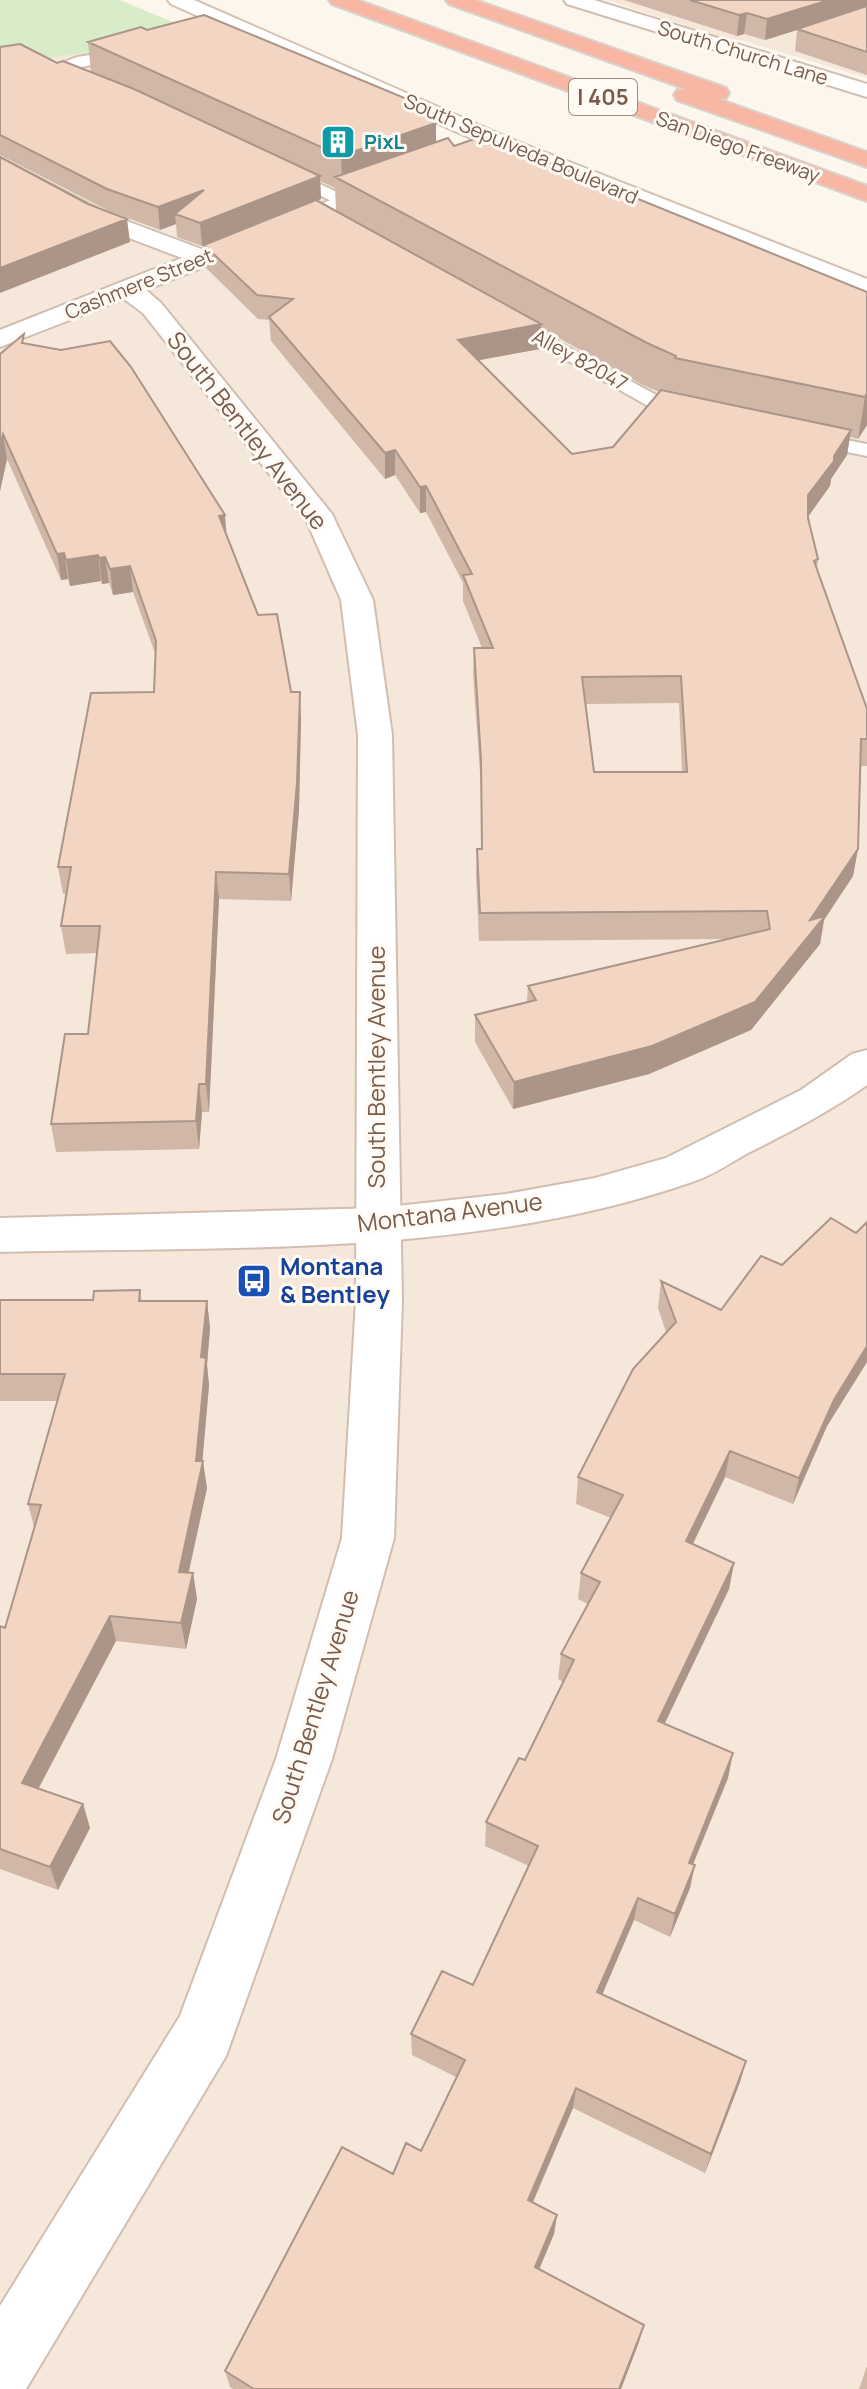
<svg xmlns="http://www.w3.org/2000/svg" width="867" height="2389" font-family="Manrope,sans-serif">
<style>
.residential{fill:#f5e8da}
.green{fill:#d8ecc9}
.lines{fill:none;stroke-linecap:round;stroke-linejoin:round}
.service-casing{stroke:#d1beb0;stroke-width:4}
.minor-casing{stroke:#d1beb0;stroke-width:4}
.tertiary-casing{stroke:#d1beb0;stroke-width:4}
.secondary-casing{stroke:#d6c0b0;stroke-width:4}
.motorway-casing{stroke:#dad1cd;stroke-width:4}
.service{fill:#fff;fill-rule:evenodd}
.minor{fill:#fff;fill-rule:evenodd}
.tertiary{fill:#fff;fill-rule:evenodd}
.secondary{fill:#fff;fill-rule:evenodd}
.motorway{fill:#f7b7a3;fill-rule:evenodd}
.wall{fill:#d1b7a8;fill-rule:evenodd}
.shaded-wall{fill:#aa9588}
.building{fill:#f3d5c3;stroke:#aa9588;stroke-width:2;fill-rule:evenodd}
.labels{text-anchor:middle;stroke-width:6;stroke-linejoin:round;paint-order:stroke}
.far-street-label{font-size:20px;fill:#7a5c4d;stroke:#fffaf3}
.far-culture-label{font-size:20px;font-weight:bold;fill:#0d838f;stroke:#fffaf3;text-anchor:start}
.shield{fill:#fffaf3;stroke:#a28b7f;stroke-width:2}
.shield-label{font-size:22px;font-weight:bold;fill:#7a5c4d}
.street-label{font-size:24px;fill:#7a5c4d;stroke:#fffaf3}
.transit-label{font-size:24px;font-weight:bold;fill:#164399;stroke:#fffaf3;text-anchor:start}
</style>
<rect width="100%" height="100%" fill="#fdf6ec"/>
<path class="residential" d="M607,0H867V78L740,40L732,41Z
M188,38L867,325V2389H0V65Z"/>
<path class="green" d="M0,0H120L206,36L0,65Z"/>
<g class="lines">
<g class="service-casing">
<path id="service" d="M129,49L134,50V56L72,69L95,81V87H85L59,74V64L77,57Z
M283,167L350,198L352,201L350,204H338L277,175V169Z
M505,313L671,403L696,410L699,414L689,420L657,411L499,322L496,318L499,314Z
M810,433L867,444V456L803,443L800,439L803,435Z"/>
</g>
<g class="minor-casing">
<path id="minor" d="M564,0H594L867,84V97L567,4Z
M0,158L108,214L204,250L384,179H400L404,184L400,189L146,290L161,303L332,514L373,600L392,735L402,1300L394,1538L332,1759L226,2056L26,2389H0V2306L180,2016L276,1759L342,1538L356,1300L358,735L341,600L307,522L143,313L124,299L0,347V330L182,258L92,224L0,174Z"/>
</g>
<g class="tertiary-casing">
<path id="tertiary" d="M867,1050V1085C829,1112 788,1133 746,1154C729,1164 711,1176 692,1182C474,1258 228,1246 0,1252V1218L379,1208L506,1194L595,1178L666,1158L801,1090L852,1054Z"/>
</g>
<g class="secondary-casing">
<path id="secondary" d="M168,0H194L511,139L867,279V296L495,149L171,4Z"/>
</g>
<g class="motorway-casing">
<path id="motorway" d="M329,0H357L867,186V201L332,4Z
M446,0H475L726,88L729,93L726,98L718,99L867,152V167L677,100L674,95L677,90L686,89L449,4Z"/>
</g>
<use href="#service" class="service"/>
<use href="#minor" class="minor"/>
<use href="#tertiary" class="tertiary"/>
<use href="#secondary" class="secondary"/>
<use href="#motorway" class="motorway"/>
</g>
<path class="wall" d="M624,0H867V75L795,51L797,30L765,40L744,34L737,36Z
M88,42L454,146L867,292V425L858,439L850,437L847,455L831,479L830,486L808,516L818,559L817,570L867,709V766H861L858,849L853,876L824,920L820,944L751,1030L649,1074L513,1109L475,1042V1015L527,1002L528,986L730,939L479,941L476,876L477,849H481V787L473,675L474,648H482L463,601V583L426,512L420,513L395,475L385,479L271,341L269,320L258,319L206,268L204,245L202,246L177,237L176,224L160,230L109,211L0,155V47L91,72ZM320,181L335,188L336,211L317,200L321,199ZM541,328L643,385L659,392L613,447L572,454L479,360L540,349ZM679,703L682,772H594L585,704Z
M26,344L227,536L258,615L301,719L299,810L291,901L219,899L209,1112H202L199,1149L56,1152L51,1124L88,1034L97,953L66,954L61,926L66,894H63L58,867L154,692L156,656L133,592L113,595L109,583L102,584L101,581L70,586L68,579L61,580L7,459L0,491V354Z
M867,1222V1362L827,1426L793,1504L725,1477L693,1544L734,1563L729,1589L664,1724L728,1778L693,1865L690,1888L670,1937L634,1920L602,1994L746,2061L740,2082L705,2173L573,2108L533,2202L557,2215L554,2234L539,2269L639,2342L621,2389H233L230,2387L225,2371L393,2174L421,2151L456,2077L412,2055L411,2034L473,1985L529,1866L485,1846L486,1822L525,1760L563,1682L558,1679L561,1654L588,1604L578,1599L581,1573L611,1518L576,1504L578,1477L666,1332L658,1308L661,1281L721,1310L782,1265L856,1233Z
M140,1290L142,1301H207L210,1328L207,1365L209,1385L202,1461L207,1488L189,1572L193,1573L197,1599L186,1649L116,1641L39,1788L83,1804L90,1828L58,1890L0,1869V1626L5,1628L34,1527L28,1504L58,1401H0V1300H93Z
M867,2366V2389H859Z"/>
<path class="shaded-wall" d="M829,0H867V8L765,40L767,19Z
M747,13L744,34L737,36L739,15Z
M436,123V158L342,181L341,156Z
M320,176L321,199L202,246L200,223Z
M204,190L175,214L176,224L160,230L158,207Z
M127,219L130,242L0,293V268Z
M541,324L540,349L458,364V340Z
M867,393V425L858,439L865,397Z
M851,430L847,455L831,479L830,486L805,521L808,495Z
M3,434L7,459L0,491V446Z
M395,450V475L385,479V453Z
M426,486V512L420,513V487Z
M225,515L227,541L219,516Z
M64,553L68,579L61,580L57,554Z
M98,555L101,581L70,586L66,560Z
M105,557L109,583L102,584L99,558Z
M130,566L133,592L113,595L110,569Z
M300,692L301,719L299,810L291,901L289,874Z
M858,849L853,876L824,920L820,944L751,1030L649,1074L513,1109L514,1082L810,920Z
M216,872L219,899L209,1112L206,1084Z
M199,1084L202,1112L199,1149L196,1121Z
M207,1301L210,1328L207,1365L209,1385L202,1466L203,1461L207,1488L183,1597L179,1572L196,1461L201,1357Z
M867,1346V1362L827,1426L793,1504L799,1478L834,1400Z
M730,1451L725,1477L682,1566L686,1541Z
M734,1563L729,1589L654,1746L658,1721Z
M193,1573L197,1599L186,1649L181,1623Z
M110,1616L116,1641L29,1806L22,1783Z
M733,1753L728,1778L684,1886L689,1863Z
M83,1804L90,1828L58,1890L50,1867Z
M695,1865L690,1888L670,1937L675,1914Z
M638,1898L634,1920L594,2014L597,1992Z
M746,2061L740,2082L705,2173L711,2154Z
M576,2088L573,2108L526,2218L528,2200Z
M557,2215L554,2234L533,2284L535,2267Z
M644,2325L639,2342L621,2389H619Z"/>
<path class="building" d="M690,0H829L767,19L747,13L739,15Z
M867,6V52L797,29Z
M204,15L424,106L436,123L341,156L88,42L141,27L147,30Z
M20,44L57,63L63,61L134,89L320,176L200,223L175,214L204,190L158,207L107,189L0,135V47Z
M483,136L867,292V393L865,397L675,358L676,356L647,343L335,177L448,138L454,146Z
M0,157L88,204L127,219L0,268Z
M316,200L541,324L458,340L572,454L613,447L661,390L851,430L834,456V461L808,495V518L818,559L814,561L867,709V739H861L858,849L810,920L825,916L755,1002L652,1046L514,1082L475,1015L536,1000L528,986L770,929L767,911L480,913L477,849H482L481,760L474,648H493L463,575L472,574L426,486L420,487L395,450L385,453L269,317L293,299L257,295L204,245ZM681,676L687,772H594L582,677Z
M24,334L22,343L61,350L110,341L131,367L225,515L219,516L258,615L277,614L291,692H300L297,783L289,874L216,872L206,1084H199L196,1121L51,1124L65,1034H88L100,926H61L71,867H58L91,693L154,692L156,641L130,566L110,569L105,557L99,558L98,555L66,560L64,553L57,554L3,434L0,446V354Z
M831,1218L856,1233L867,1222V1346L834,1400L799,1478L730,1451L686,1541L734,1563L658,1721L733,1753L689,1863L695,1865L675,1914L638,1898L597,1992L746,2061L711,2154L576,2088L528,2200L557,2215L535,2267L644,2325L619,2389H254L225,2371L342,2147L393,2174L406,2143L421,2151L465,2060L411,2034L442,1971L473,1985L538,1846L486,1822L519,1758L525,1760L574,1660L561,1654L600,1582L581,1573L623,1495L578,1477L633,1369L676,1322L661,1281L721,1310L761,1256L782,1265Z
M140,1290L139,1301H207L201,1357L206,1358L196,1461H203L179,1572L193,1573L181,1623L110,1616L22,1783L83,1804L50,1867L0,1849V1626L5,1628L41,1505L28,1504L65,1374H0V1300H93L94,1291Z"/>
<defs>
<g id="building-square" transform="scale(1.8)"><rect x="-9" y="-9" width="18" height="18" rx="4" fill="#0f9aa8" stroke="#fffaf3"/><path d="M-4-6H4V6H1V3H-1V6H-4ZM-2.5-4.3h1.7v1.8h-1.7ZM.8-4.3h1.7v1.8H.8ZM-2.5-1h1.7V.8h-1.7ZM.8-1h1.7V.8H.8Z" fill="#fff"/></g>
<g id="bus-square" transform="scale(1.8)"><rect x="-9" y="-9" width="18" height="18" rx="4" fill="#1a4fb4" stroke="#fffaf3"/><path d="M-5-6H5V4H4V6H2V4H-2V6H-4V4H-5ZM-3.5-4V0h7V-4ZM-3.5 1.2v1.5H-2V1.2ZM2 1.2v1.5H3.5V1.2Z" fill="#fff"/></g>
</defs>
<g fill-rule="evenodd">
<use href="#building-square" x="338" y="142"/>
<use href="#bus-square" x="254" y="1281"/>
</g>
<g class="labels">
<g class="far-street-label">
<text transform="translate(743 53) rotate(17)" y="7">South Church Lane</text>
<text transform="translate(738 147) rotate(20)" y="7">San Diego Freeway</text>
<text transform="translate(521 149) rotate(23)" y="7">South Sepulveda Boulevard</text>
<text transform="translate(139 284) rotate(-22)" y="7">Cashmere Street</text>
<text transform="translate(580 360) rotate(29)" y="7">Alley 82047</text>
</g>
<g class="far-culture-label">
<text x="364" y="149">PixL</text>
</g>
<rect class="shield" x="569" y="79" width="68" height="36" rx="6"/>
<g class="shield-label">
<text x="603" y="105">I 405</text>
</g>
<g class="street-label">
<text transform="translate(247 431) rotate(52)" y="8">South Bentley Avenue</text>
<text transform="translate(377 1067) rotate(-90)" y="8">South Bentley Avenue</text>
<text transform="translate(450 1213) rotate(-7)" y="8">Montana Avenue</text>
<text transform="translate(316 1707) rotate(-73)" y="8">South Bentley Avenue</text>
</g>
<g class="transit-label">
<text x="280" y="1275">Montana<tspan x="280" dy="28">&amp; Bentley</tspan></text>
</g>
</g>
</svg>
